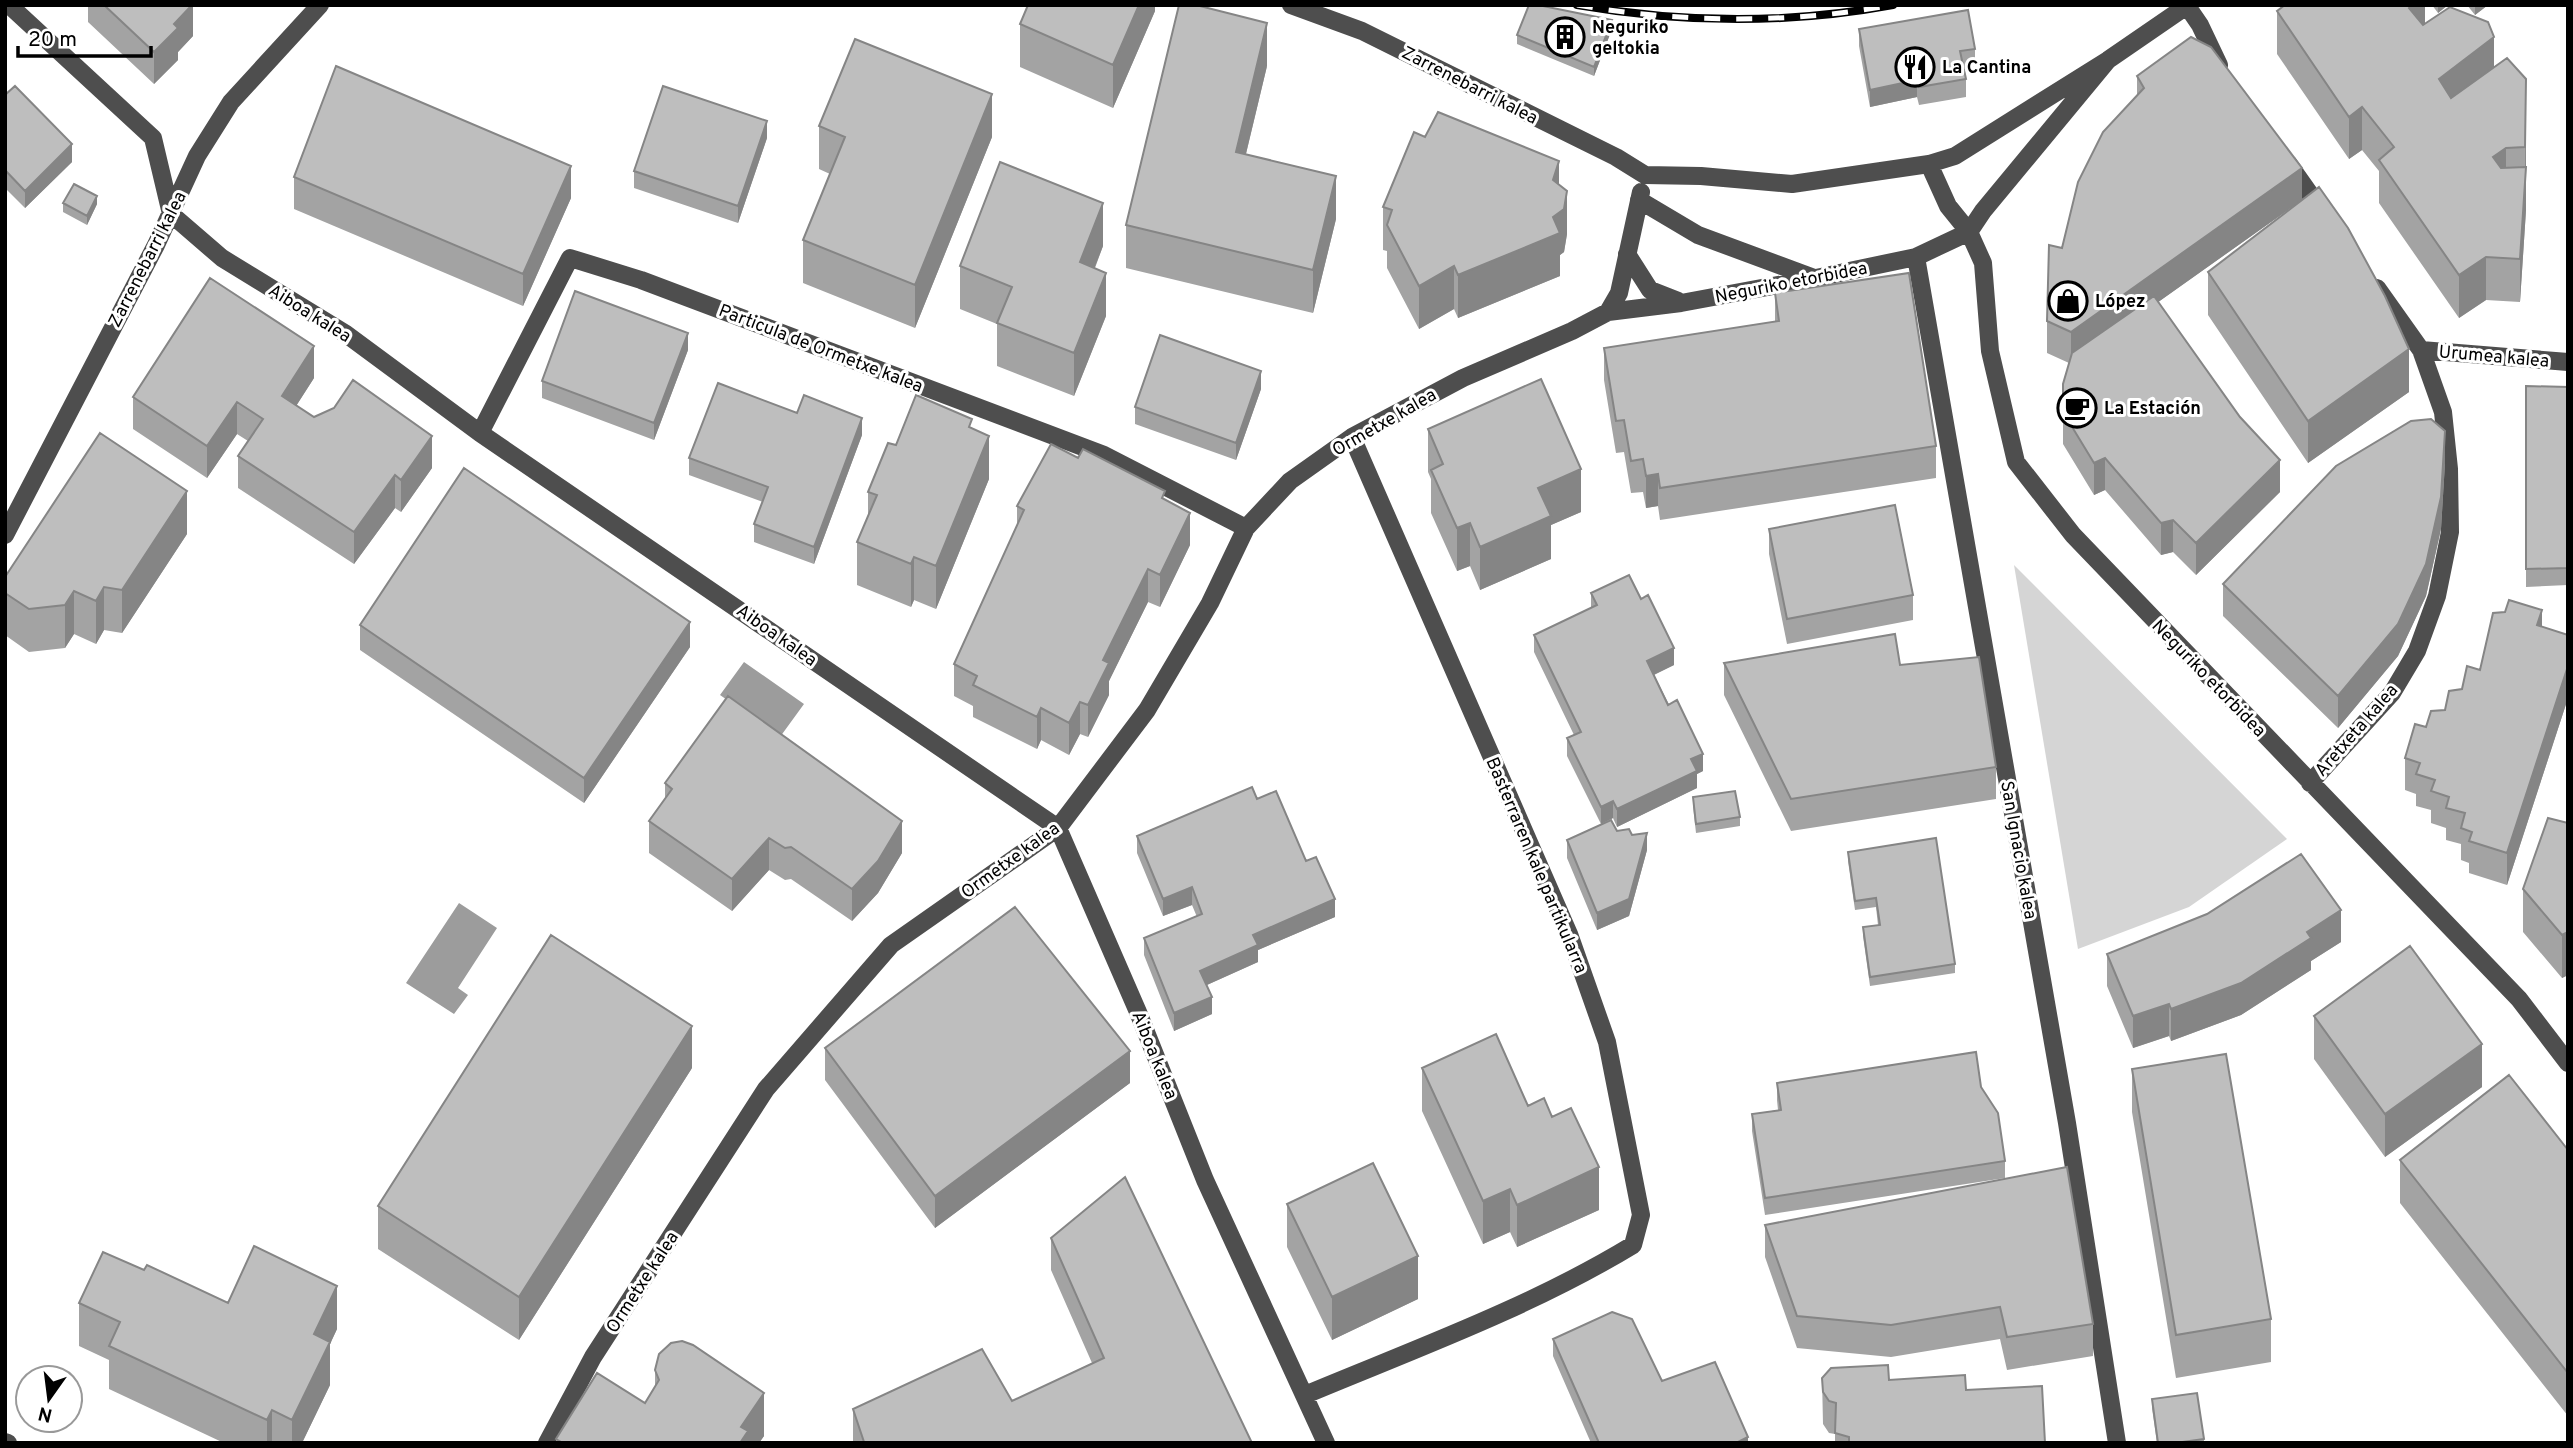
<svg xmlns="http://www.w3.org/2000/svg" width="2573" height="1448" font-family="Overpass,sans-serif">
<style>
.green{fill:#d5d5d5}
.water{fill:#9c9c9c}
.lines{fill:none;stroke-linecap:round;stroke-linejoin:round}
.minor{stroke:#4e4e4e;stroke-width:18}
.rail-casing{stroke:#000;stroke-width:8}
.rail{stroke:#fff;stroke-width:5;stroke-dasharray:16;stroke-linecap:butt}
.wall{fill:#a3a3a3}
.shaded-wall{fill:#858585}
.building{fill:#bebebe;stroke:#858585;stroke-width:2}
.labels{text-anchor:middle;stroke-width:6;stroke-linejoin:round;paint-order:stroke}
.poi-label{font-size:18px;font-weight:bold;fill:#000;stroke:#fff;text-anchor:start}
.street-label{font-size:18px;fill:#000;stroke:#fff}
</style>
<rect width="100%" height="100%" fill="#fff"/>
<path class="green" d="M2014,565L2287,839L2189,907L2078,949Z"/>
<path class="water" d="M744,662L804,704L780,737L720,695Z
M459,903L497,928L458,988L468,995L454,1014L406,983Z"/>
<g class="lines">
<path class="minor" d="M9,5L153,138L171,214L222,258L346,334L480,433L1058,828L1138,1012L1205,1180L1326,1443
M1291,5L1362,31L1616,157L1645,175L1701,176L1792,184L1929,164L1955,156L2108,60L2188,5
M2187,6L2200,25L2219,65
M2288,163L2324,214
M1929,164L1948,206L1969,232L1983,263L1990,351L2016,462L2073,535L2519,999L2568,1063
M1639,200L1698,235L1814,278
M1627,254L1650,290L1678,301
M1916,257L2067,1123L2117,1443
M1608,312L1619,293L1641,192
M2421,350L2568,362
M480,433L570,258L641,280L1104,455L1246,528
M5,535L156,245L197,156L231,102L320,5
M2310,783L2392,693L2417,651L2437,596L2450,532L2449,469L2443,412L2421,350L2377,288
M1305,1395C1415,1349 1531,1307 1633,1245L1641,1215L1607,1042L1569,934L1352,437
M5,1442L8,1443
M547,1443L593,1357L766,1089L891,945L1058,828L1147,710L1210,603L1246,528L1290,481L1352,437L1463,378L1572,331L1608,312L1681,303L1816,278L1916,257L1969,232L1983,211L2108,60"/>
<g class="rail-casing">
<path id="rail" d="M1577,5C1681,23 1790,24 1893,5"/>
</g>
<use href="#rail" class="rail"/>
</g>
<path class="wall" d="M88,5H193V36L178,52V60L154,84L88,22Z
M1155,5V11L1113,108L1020,67V24Z
M2425,5V23L2494,67L2526,79V210L2520,302L2486,300L2459,318L2379,203V171L2362,150L2349,159L2277,54V11Z
M2432,5H2448L2438,13Z
M2467,5H2488L2475,15Z
M1612,29L1594,76L1517,44V35Z
M1859,29L1975,49V66L1964,68L1966,79V97L1919,105L1917,97L1870,107L1859,46Z
M1267,66L1246,154L1336,219L1313,313L1126,268V225Z
M2137,76L2302,200L2158,302L2280,492L2196,575L2173,552L2161,555L2105,490L2094,495L2063,444V384L2069,363L2047,353V321L2062,248L2137,96Z
M5,95L72,162L25,208L5,188Z
M819,126L992,137L915,328L803,283V240L830,174L819,169Z
M1425,137L1559,184L1567,234L1564,252L1560,255V276L1458,318L1454,309L1419,329L1387,268V251L1383,250V207Z
M767,138L738,223L634,188V171Z
M294,177L571,198L523,306L294,209Z
M63,203L97,204L87,225L63,212Z
M1103,246L1095,268L1106,316L1074,396L997,366V324L960,309V266Z
M2208,272L2409,392L2308,463L2208,315Z
M1775,293L1936,446V478L1660,520L1658,506L1646,508L1643,492L1631,493L1624,452L1616,453L1604,380V348L1775,322Z
M688,350L654,440L542,398V381Z
M314,378L296,406L314,417L432,468L401,512L395,508L354,564L238,488V456L248,441L237,434L207,478L133,429V397Z
M2526,386L2568,387V585L2526,587Z
M1261,389L1236,460L1135,424V407Z
M972,428L989,479L936,609L914,600L911,607L857,585V542L868,516V492L896,445Z
M1428,429L1581,512L1551,525V559L1480,590L1470,566L1457,571L1431,513V479L1428,472Z
M862,435L814,564L754,542V524L763,502L689,475V458Z
M2445,463L2441,529L2426,596L2398,656L2338,728L2223,616V584Z
M1165,500L1190,545L1160,607L1148,602L1109,681V695L1088,737L1080,734L1069,755L1041,740L1037,749L973,717V706L954,696V664L1017,525V506Z
M1769,529L1913,595V620L1787,644L1769,554Z
M187,534L122,633L104,630L96,644L74,634L65,648L29,652L5,635V577Z
M1591,593L1674,665L1654,675L1703,771L1697,774V788L1617,827L1613,818L1601,824L1567,756V738L1574,735L1534,652V635L1591,608Z
M360,625L690,647L584,803L360,650Z
M2542,627L2568,635V698L2507,885L2469,873V863L2461,860V844L2446,840V828L2431,823V810L2416,806V794L2405,790V758L2426,727L2445,710L2462,689L2480,670Z
M1724,663L1900,665L1996,767V799L1791,831L1724,695Z
M665,783L902,853L878,893L852,921L791,879L785,880L769,870L732,911L649,853V821L665,800Z
M1693,797L1740,817V826L1696,833L1693,806Z
M1257,799L1306,861L1335,917L1258,950V962L1207,985L1212,1014L1174,1031L1144,955V938L1197,917L1192,905L1163,916L1137,853V836Z
M2568,823V975L2562,978L2523,932V889Z
M1617,831L1632,835L1647,850L1629,916L1597,930L1567,858V840Z
M1848,852L1955,964V973L1870,986L1863,936V927L1878,925L1876,907L1855,910L1848,861Z
M2341,942L2311,961V970L2241,1015L2171,1041L2169,1036L2133,1048L2107,986V954Z
M2314,1016L2482,1087L2385,1157L2314,1059Z
M825,1048L1130,1083L935,1228L825,1080Z
M692,1068L519,1340L378,1249V1206Z
M1422,1068L1528,1106L1552,1117L1599,1210L1517,1247L1510,1232L1483,1244L1422,1111Z
M2132,1069L2271,1319V1362L2176,1378L2132,1112Z
M1777,1083L1981,1087L2005,1161V1178L1765,1215L1752,1131V1114L1778,1110L1777,1100Z
M2568,1150V1416L2400,1203V1160Z
M1287,1204L1418,1299L1332,1340L1287,1247Z
M1765,1225L2093,1324V1356L2007,1370L2000,1339L1891,1357L1797,1348L1765,1257Z
M1051,1238L1252,1443H853V1409L1012,1401L1092,1363L1051,1270Z
M144,1270L228,1303L337,1329L330,1344V1385L302,1443H224L109,1389V1360L79,1346V1303Z
M1553,1339L1662,1381L1748,1443H1591L1553,1356Z
M655,1370L764,1436L759,1443H556V1439L645,1403L655,1387Z
M1822,1378L1889,1380L1966,1390L2045,1443H1835V1434L1829,1433L1823,1424Z
M2152,1399L2204,1439V1443H2157L2152,1408Z"/>
<path class="shaded-wall" d="M192,5H193V36L178,52V60L154,84V52L174,24Z
M1139,5H1155V11L1113,108V65Z
M2412,5H2425V34L2409,8Z
M2438,5H2448L2438,13Z
M2475,5H2488L2475,15Z
M1612,20V29L1594,76V67Z
M1267,23V66L1236,195V152Z
M2494,37V80L2439,122V79Z
M2526,79V210L2520,302V259L2525,178Z
M1917,80V97L1870,107V90Z
M992,94V137L915,328V285Z
M2362,107V150L2349,159V117Z
M767,121V138L738,223V206Z
M72,144V162L25,208V191Z
M2506,148V191L2493,157Z
M1559,161V204L1567,191V234L1564,252L1560,255V276L1458,318V275L1553,180Z
M571,166V198L523,306V274Z
M2302,168V200L2071,364V332Z
M1336,176V219L1313,313V270Z
M97,196V204L87,225V216Z
M1103,203V246L1080,305V262Z
M2486,257V300L2459,318V275Z
M1454,266V309L1419,329V286Z
M1106,273V316L1074,396V353Z
M688,333V350L654,440V423Z
M314,346V378L282,428V396Z
M2409,349V392L2308,463V421Z
M1261,371V389L1236,460V443Z
M237,402V434L207,478V446Z
M862,418V435L814,564V547Z
M2445,431V463L2441,529L2426,596L2398,656L2338,728V696Z
M432,436V468L401,512V480Z
M989,436V479L936,609V566Z
M2105,458V490L2094,495V463Z
M2280,460V492L2196,575V543Z
M1581,469V512L1551,525V559L1480,590V547L1538,488Z
M1658,474V506L1646,508V476Z
M395,475V508L354,564V532Z
M187,491V534L122,633V590Z
M1190,513V545L1160,607V575Z
M2173,520V552L2161,555V523Z
M1470,523V566L1457,571V528Z
M914,557V600L911,607V564Z
M1148,569V602L1109,681V695L1088,737V705L1103,660Z
M104,587V630L96,644V601Z
M74,591V634L65,648V605Z
M2542,610V642L2537,625Z
M690,622V647L584,803V778Z
M1674,648V665L1647,678V661Z
M2568,666V698L2507,885V853Z
M1080,702V734L1069,755V723Z
M1041,708V740L1037,749V717Z
M1703,754V771L1697,774V788L1617,827V809L1691,759Z
M1613,801V818L1601,824V807Z
M902,821V853L878,893L852,921V889Z
M1647,833V850L1629,916L1597,930V913Z
M769,838V870L732,911V879Z
M1192,887V905L1163,916V899Z
M1335,899V917L1258,950V962L1200,988V971L1253,935Z
M2341,910V942L2311,961V970L2241,1015L2171,1041V1009L2307,932Z
M2568,932V975L2562,978V935Z
M1212,997V1014L1174,1031V1013Z
M2169,1004V1036L2133,1048V1016Z
M692,1026V1068L519,1340V1297Z
M2482,1044V1087L2385,1157V1114Z
M1130,1051V1083L935,1228V1196Z
M1599,1167V1210L1517,1247V1205Z
M1510,1189V1232L1483,1244V1201Z
M1418,1256V1299L1332,1340V1297Z
M337,1286V1329L330,1344V1385L302,1443H292V1420L314,1334Z
M764,1393V1436L759,1443H740L741,1427Z
M272,1410V1443H267V1420Z
M1748,1437V1443H1736Z"/>
<path class="building" d="M104,5H192L174,24L178,28L154,52Z
M1028,5H1139L1113,65L1020,24Z
M1179,5H1196L1267,23L1236,152L1336,176L1313,270L1126,225Z
M1529,5H1538L1612,20L1594,67L1517,35Z
M2285,5H2412L2409,8L2423,25L2450,7L2488,22L2494,37L2439,79L2451,98L2507,58L2526,79L2525,147L2506,148L2493,157L2501,168L2526,167L2520,259L2486,257L2459,275L2379,160L2394,147L2362,107L2349,117L2277,11Z
M1968,10L1975,49L1960,51L1966,79L1919,87L1917,80L1870,90L1859,29Z
M2191,37L2211,47L2302,168L2071,332L2047,321L2049,245L2062,248L2078,182L2103,132L2144,88L2137,76Z
M855,39L992,94L915,285L803,240L845,137L819,126Z
M336,66L571,166L523,274L294,177Z
M15,86L72,144L25,191L5,170V95Z
M663,86L767,121L738,206L634,171Z
M1438,112L1559,161L1553,180L1567,191L1564,209L1553,217L1560,233L1458,275L1454,266L1419,286L1387,225L1392,210L1383,207L1414,132L1425,137Z
M1000,162L1103,203L1080,262L1106,273L1074,353L997,323L1012,287L960,266Z
M74,184L97,196L87,216L63,203Z
M2319,187L2348,228L2385,296L2409,349L2308,421L2208,272Z
M1909,273L1936,446L1660,488L1658,474L1646,476L1643,459L1631,461L1624,420L1616,421L1604,348L1779,321L1775,293Z
M210,278L314,346L282,396L314,417L334,408L353,380L432,436L401,480L395,475L354,532L238,456L263,419L237,402L207,446L133,397Z
M575,291L688,333L654,423L542,381Z
M2154,296L2240,417L2280,460L2196,543L2173,520L2161,523L2105,458L2094,463L2063,412V384L2072,353Z
M1160,335L1261,371L1236,443L1135,407Z
M1541,379L1581,469L1538,488L1551,516L1480,547L1470,523L1457,528L1431,470L1443,464L1428,429Z
M718,383L797,413L804,395L862,418L814,547L754,524L768,487L689,458Z
M2526,386L2568,387V568L2526,569Z
M916,395L972,419L969,427L989,436L936,566L914,557L911,564L857,542L877,495L868,492L888,443L896,445Z
M2431,419L2445,431L2441,497L2426,564L2398,624L2338,696L2223,584L2336,466L2411,421Z
M100,433L187,491L122,590L104,587L96,601L74,591L65,605L29,609L5,593V577Z
M1051,444L1078,458L1083,449L1165,491L1162,498L1190,513L1160,575L1148,569L1103,660L1109,663L1088,705L1080,702L1069,723L1041,708L1037,717L973,685L977,676L954,664L1024,510L1017,506Z
M464,468L690,622L584,778L360,625Z
M1895,505L1913,595L1787,619L1769,529Z
M1629,575L1641,599L1648,595L1674,648L1647,661L1668,705L1677,700L1703,754L1691,759L1697,771L1617,809L1613,801L1601,807L1567,738L1581,732L1534,635L1597,605L1591,593Z
M2509,600L2542,610L2537,625L2568,635V666L2507,853L2469,841L2472,832L2461,828L2465,813L2446,808L2449,797L2431,791L2435,780L2416,774L2420,763L2405,758L2415,724L2426,727L2431,711L2445,710L2449,691L2462,689L2467,666L2480,670L2493,613L2505,612Z
M1895,634L1900,665L1979,657L1996,767L1791,799L1724,663Z
M728,696L902,821L878,861L852,889L791,847L785,848L769,838L732,879L649,821L672,789L665,783Z
M1252,787L1257,799L1276,791L1306,861L1316,857L1335,899L1253,935L1258,945L1200,971L1212,997L1174,1013L1144,938L1202,914L1192,887L1163,899L1137,836Z
M1735,791L1740,817L1696,824L1693,797Z
M2548,818L2568,823V932L2562,935L2523,889Z
M1611,820L1617,831L1629,829L1632,835L1647,833L1629,899L1597,913L1567,840Z
M1936,838L1955,964L1870,977L1863,927L1880,925L1876,898L1855,901L1848,852Z
M2301,854L2341,910L2307,932L2311,938L2241,983L2171,1009L2169,1004L2133,1016L2107,954L2207,914Z
M1015,907L1130,1051L935,1196L825,1048Z
M551,935L692,1026L519,1297L378,1206Z
M2410,946L2482,1044L2385,1114L2314,1016Z
M1496,1034L1528,1106L1544,1098L1552,1117L1571,1108L1599,1167L1517,1205L1510,1189L1483,1201L1422,1068Z
M1976,1052L1981,1087L1998,1113L2005,1161L1765,1198L1752,1114L1781,1110L1777,1083Z
M2226,1054L2271,1319L2176,1335L2132,1069Z
M2509,1075L2568,1150V1373L2400,1160Z
M1373,1163L1418,1256L1332,1297L1287,1204Z
M2067,1167L2093,1324L2007,1337L2000,1307L1891,1325L1797,1316L1765,1225Z
M1125,1177L1252,1443H863L864,1442L853,1409L982,1349L1012,1401L1104,1358L1051,1238Z
M254,1246L337,1286L314,1334L330,1342L292,1420L272,1410L267,1420L109,1346L120,1322L79,1303L103,1252L144,1270L147,1265L228,1303Z
M1612,1312L1632,1319L1662,1381L1715,1362L1748,1437L1736,1443H1599L1553,1339Z
M682,1341L693,1345L764,1393L741,1427L748,1431L740,1443H563L556,1439L597,1373L645,1403L659,1380L655,1370L659,1354L671,1343Z
M1888,1365L1889,1380L1965,1375L1966,1390L2042,1386L2045,1443H1849V1437L1835,1433L1836,1403L1829,1401L1823,1392L1822,1378L1831,1368Z
M2197,1393L2204,1439L2175,1443H2158L2152,1399Z"/>
<defs>
<g id="building-ring" transform="scale(2.0125)"><circle r="9.5" fill="#fff" stroke="#000" stroke-width="1.5"/><path d="M-4-6H4V6H1V3H-1V6H-4ZM-2.5-4.3h1.7v1.8h-1.7ZM.8-4.3h1.7v1.8H.8ZM-2.5-1h1.7V.8h-1.7ZM.8-1h1.7V.8H.8Z" fill="#000"/></g>
<g id="restaurant-ring" transform="scale(2.0125)"><circle r="9.5" fill="#fff" stroke="#000" stroke-width="1.5"/><path d="M-5-6h1v4h1v-4h1v4h1v-4h1v5L-1.5 .5V6h-2V.5L-5-1ZM5-6V6H3V1.5H1.5Q1.5-4 5-6Z" fill="#000"/></g>
<g id="shop-ring" transform="scale(2.0125)"><circle r="9.5" fill="#fff" stroke="#000" stroke-width="1.5"/><path d="M-5-2.5h2.3a2.7 3.5 0 0 1 5.4 0H5L5.5 6h-11ZM-1.5-2.5h3a1.5 2.3 0 0 0-3 0Z" fill="#000"/></g>
<g id="cafe-ring" transform="scale(2.0125)"><circle r="9.5" fill="#fff" stroke="#000" stroke-width="1.5"/><path d="M-5.5-4.5H6V0H3Q3 3.5 0 3.5H-2.5Q-5.5 3.5-5.5 0ZM3-3.2v2h1.7v-2ZM-6 4.5H4V6H-6Z" fill="#000"/></g>
</defs>
<g fill-rule="evenodd">
<use href="#building-ring" x="1565" y="37"/>
<use href="#restaurant-ring" x="1915" y="67"/>
<use href="#shop-ring" x="2068" y="301"/>
<use href="#cafe-ring" x="2077" y="408"/>
</g>
<g class="labels">
<g class="poi-label">
<text x="1592" y="33">Neguriko<tspan x="1592" dy="21">geltokia</tspan></text>
<text x="1942" y="73">La Cantina</text>
<text x="2095" y="307">López</text>
<text x="2104" y="414">La Estación</text>
</g>
<g class="street-label">
<text transform="translate(1470 85) rotate(27)" y="6">Zarrenebarri kalea</text>
<text transform="translate(147 259) rotate(-63)" y="6">Zarrenebarri kalea</text>
<text transform="translate(1791 282) rotate(-11)" y="6">Neguriko etorbidea</text>
<text transform="translate(310 313) rotate(32)" y="6">Aiboa kalea</text>
<text transform="translate(821 348) rotate(21)" y="6">Particula de Ormetxe kalea</text>
<text transform="translate(2494 356) rotate(5)" y="6">Urumea kalea</text>
<text transform="translate(1384 422) rotate(-30)" y="6">Ormetxe kalea</text>
<text transform="translate(777 635) rotate(35)" y="6">Aiboa kalea</text>
<text transform="translate(2209 678) rotate(46)" y="6">Neguriko etorbidea</text>
<text transform="translate(2356 730) rotate(-49)" y="6">Aretxeta kalea</text>
<text transform="translate(2019 850) rotate(80)" y="6">San Ignacio kalea</text>
<text transform="translate(1010 860) rotate(-36)" y="6">Ormetxe kalea</text>
<text transform="translate(1537 865) rotate(67)" y="6">Basterraren kale partikularra</text>
<text transform="translate(1155 1055) rotate(68)" y="6">Aiboa kalea</text>
<text transform="translate(642 1282) rotate(-57)" y="6">Ormetxe kalea</text>
</g>
</g>
<rect width="2573" height="1448" fill="none" stroke="#000000" stroke-width="14"/>
<g transform="translate(49 1399) rotate(194)"><circle r="33" fill="#ffffff" stroke="#999999" stroke-width="2"/>
<path d="M0-5L12 26L0 18L-12 26Z" fill="#000000"/>
<text y="-10" font-size="19" font-weight="bold" text-anchor="middle" fill="#000000">N</text>
</g>
<path d="M18 46v10h133v-10" fill="none" stroke="#000000" stroke-width="3.5"/>
<text x="28" y="46" font-size="21" fill="#000000" stroke="#ffffff" stroke-width="5" paint-order="stroke">20 m</text>
</svg>
